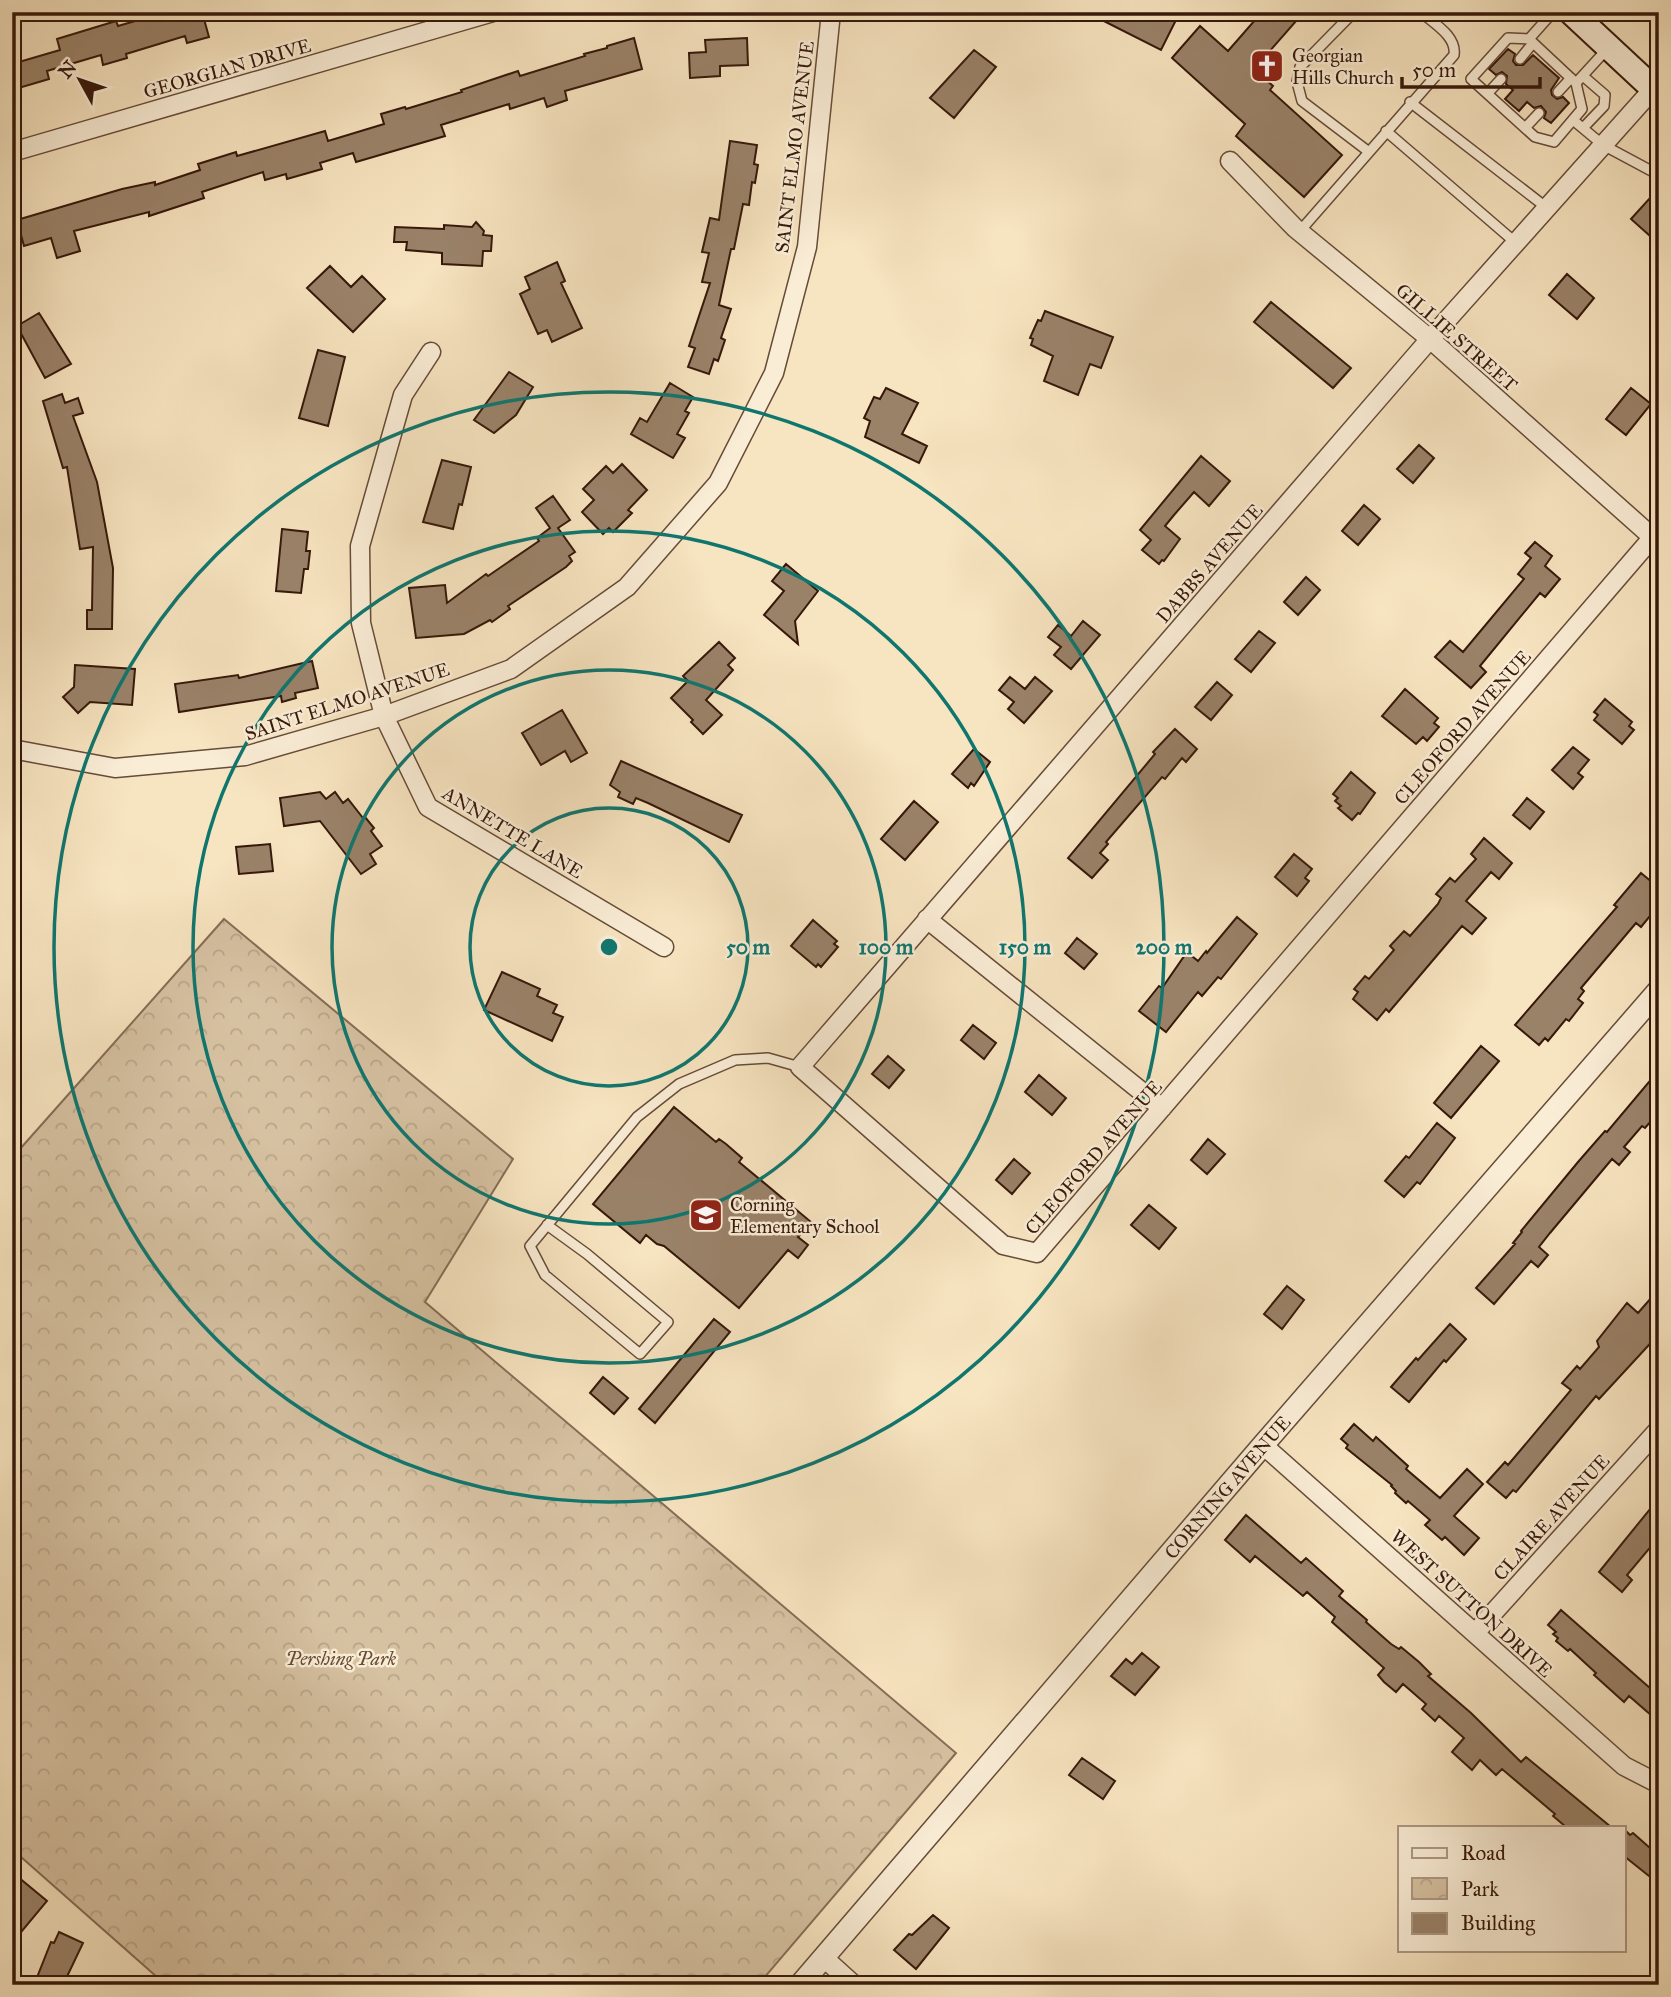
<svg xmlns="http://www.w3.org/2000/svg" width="1671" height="1997" font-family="'IM FELL Great Primer',serif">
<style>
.park{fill:url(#park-crowns);stroke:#866c56;stroke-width:2}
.building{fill:#9a8269;stroke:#36180a;stroke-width:2}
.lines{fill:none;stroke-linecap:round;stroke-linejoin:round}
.service-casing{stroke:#664b38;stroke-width:12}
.minor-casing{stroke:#664b38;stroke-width:21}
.tertiary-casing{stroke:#664b38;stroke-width:24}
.secondary-casing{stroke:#36180a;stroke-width:28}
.service{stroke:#faedd6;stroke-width:9}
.minor{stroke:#faedd6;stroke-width:18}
.tertiary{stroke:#faedd6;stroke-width:21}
.secondary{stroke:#faedd6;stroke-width:24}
.ring{fill:none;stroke:#0f766e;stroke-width:3.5}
.labels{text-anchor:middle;stroke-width:5;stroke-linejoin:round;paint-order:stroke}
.poi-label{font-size:19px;fill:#36180a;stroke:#faedd6;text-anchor:start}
.street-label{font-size:19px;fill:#36180a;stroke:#faedd6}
.park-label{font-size:19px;font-style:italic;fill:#664b37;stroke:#faedd6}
.centre{fill:#0f766e;stroke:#faedd6;stroke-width:3.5}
.ring-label{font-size:21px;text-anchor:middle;font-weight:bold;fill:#0f766e;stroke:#faedd6;stroke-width:5;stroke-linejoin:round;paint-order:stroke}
</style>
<defs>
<pattern id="park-crowns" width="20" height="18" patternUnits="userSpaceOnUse" patternTransform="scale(1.75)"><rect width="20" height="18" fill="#d6c1a1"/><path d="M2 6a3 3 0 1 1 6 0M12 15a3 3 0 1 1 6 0" fill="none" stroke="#b8a589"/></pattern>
</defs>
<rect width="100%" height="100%" fill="#f7e4c0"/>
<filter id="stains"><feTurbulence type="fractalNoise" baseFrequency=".00286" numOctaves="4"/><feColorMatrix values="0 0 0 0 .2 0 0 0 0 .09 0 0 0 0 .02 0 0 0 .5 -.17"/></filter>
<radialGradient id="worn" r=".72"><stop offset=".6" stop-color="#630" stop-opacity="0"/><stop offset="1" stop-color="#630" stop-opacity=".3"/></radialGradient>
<path class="park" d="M224,919L513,1159L425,1302L956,1753L758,1985H166L12,1849V1158Z"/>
<path class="building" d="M166,12H202L209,37L187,43L185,36L126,54L127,58L103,65L101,55L47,71L49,79L12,90V64L60,50L57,39L116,21L118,26Z
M1086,12H1180L1161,50Z
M1262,12H1304L1254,69L1273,86L1270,90L1342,155L1304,197L1236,136L1245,124L1172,58L1200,26L1228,51Z
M634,38L642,69L565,91L567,100L547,107L544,98L510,109L509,104L441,125L445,136L356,162L353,153L320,163L322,169L287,179L286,174L265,180L263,172L202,192L204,198L149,216V212L74,231L80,251L57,258L51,238L24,246L17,220L122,189L155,182V185L200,170L198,164L236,152L237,156L325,131L328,141L384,124L381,114L405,107L406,109L462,92L461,90L518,71L520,76L585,56L584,54L607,48V46Z
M747,38L748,65L720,66V76L690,78L689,53L706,52L705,40Z
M1508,49L1515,54L1513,61L1516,65H1523L1533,55L1559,78L1551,90L1552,95L1557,99L1563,97L1569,103L1551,123L1544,118L1546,112L1541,106L1534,108L1527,102L1519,111L1505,99L1513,90L1506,84L1507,76L1502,72L1496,75L1489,69Z
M974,50L996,67L954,118L930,98Z
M730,141L757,145L754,164L758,165L755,183L752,182L749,205L743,204L734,249H731L719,305L731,309L721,338L725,340L718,361L714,359L709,374L688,367L695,348L689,346L710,283L702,282L709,253L702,252L710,218L719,220Z
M1649,199L1659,207V244L1631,219Z
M476,222L484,231L483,235L492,236L491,251H483L482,266L442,264V253L406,250L407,242H394L395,227L444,229V225L472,227Z
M557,262L565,281L561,283L582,328L552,342L547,330L538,334L520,294L530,289L525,277Z
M330,266L351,287L362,276L385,299L353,332L307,288Z
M1567,274L1594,298L1577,319L1549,295Z
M1271,302L1351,368L1333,388L1254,322Z
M1045,311L1113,337L1101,368L1090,364L1078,395L1044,381L1053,356L1031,345L1033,339L1030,338L1038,320L1041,321Z
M39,313L71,364L45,378L17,326Z
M318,350L345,357L328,426L299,418Z
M509,372L533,387L516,415L494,433L474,420Z
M670,383L693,397L685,411L689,413L677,434L685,438L673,458L631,434L640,418L647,422Z
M886,388L918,403L902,434L927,446L919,463L865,437L870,421L864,418L874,397L880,399Z
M1631,388L1651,404L1626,435L1606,419Z
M62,394L65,403L78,398L83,413L73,416L97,482L113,568L112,629H87V610H92L93,547L80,549L67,467L63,468L43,401Z
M1419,445L1434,458L1413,483L1397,469Z
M1201,456L1230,481L1209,506L1194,492L1174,515L1165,526L1180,539L1164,561L1162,560L1159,564L1142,550L1151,540L1140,530Z
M442,460L471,467L462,505L459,504L453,529L423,522Z
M622,464L647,490L628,510L632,513L613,532L609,528L603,534L582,512L594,500L583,489L606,466L613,473Z
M553,496L570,520L558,528L575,552L569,556L572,561L566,567L508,606L510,609L492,622L490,620L464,634L416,638L409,588L445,585L447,603L486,574L488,576L539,541L537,538L550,528L536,508Z
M1364,505L1380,519L1358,545L1342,531Z
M282,529L308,532L306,551H310L308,569H304L301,593L276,591Z
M1535,542L1552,556L1545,566L1560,579L1545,597L1540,593L1480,666L1486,672L1471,688L1435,657L1450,641L1463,652L1524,579L1518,574L1531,558L1525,553Z
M786,564L818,591L795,621L798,644L764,615L784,591L772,581Z
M1306,577L1320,590L1298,615L1284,602Z
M1083,621L1100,635L1071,669L1054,655L1061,647L1048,637L1058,625L1071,636Z
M1259,631L1275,643L1251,672L1235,659Z
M719,642L735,658L728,665L733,670L706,700L722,715L703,734L691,722L693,720L671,698L688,681L683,676Z
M312,661L318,688L295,693L296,698L282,702L281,696L179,712L175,684L238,675L239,678Z
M75,665L135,669L132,705L90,702L78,713L63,697L74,687Z
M1010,677L1025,689L1035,677L1052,691L1024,723L1008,709L1014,702L999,690Z
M1217,682L1232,695L1211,720L1195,707Z
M1405,689L1438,718L1434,723L1439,727L1427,741L1423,737L1416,744L1382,716Z
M1605,699L1632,722L1629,726L1634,730L1622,744L1594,720L1598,715L1594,712Z
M562,710L587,753L571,762L565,751L541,765L522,733Z
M1175,729L1197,749L1186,762L1182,758L1165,779L1162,777L1106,842L1108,844L1100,853L1108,860L1092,878L1068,858L1155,754L1153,752Z
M1573,747L1589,760L1578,773L1583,777L1573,789L1552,770Z
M974,749L990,762L974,786L971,783L968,788L952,774Z
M621,761L742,815L729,842L648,803L636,798L633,804L618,797L620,792L610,785Z
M1351,772L1375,793L1360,814L1358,813L1352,820L1338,808L1341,806L1335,801L1338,798L1333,794Z
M320,792L326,799L335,792L343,803L348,799L363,818L365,817L374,828L371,831L382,846L370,854L376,864L361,874L320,821L284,826L280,798Z
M1527,798L1544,812L1530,829L1513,815Z
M914,801L938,822L905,860L881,839Z
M1484,838L1512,863L1499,879L1491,872L1466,901L1486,918L1472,934L1462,926L1389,1012L1386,1009L1377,1020L1353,999L1358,992L1354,989L1365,976L1369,979L1394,950L1390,946L1404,931L1410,936L1438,904L1441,898L1436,894L1450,878L1455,882L1476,859L1471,854Z
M270,844L273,871L239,874L236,847Z
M1294,854L1312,869L1305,878L1309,881L1297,896L1275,877Z
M1641,873L1659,888V905L1641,927L1636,923L1581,988L1584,991L1578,999L1583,1003L1569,1021L1566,1019L1548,1041L1545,1038L1539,1045L1515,1025L1617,907L1614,905Z
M1237,917L1257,934L1221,979L1218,977L1202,996L1198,992L1166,1032L1139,1011L1159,986L1162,988L1187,952L1198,961L1206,951L1207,953Z
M813,920L837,941L834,944L838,947L821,967L818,964L816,967L791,946Z
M1077,938L1097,954L1084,969L1065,953Z
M502,972L540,989L537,996L557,1005L553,1013L563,1017L552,1041L484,1010Z
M973,1025L996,1043L984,1059L961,1040Z
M1481,1046L1499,1061L1451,1118L1434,1103Z
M888,1056L904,1070L889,1088L872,1074Z
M1659,1070V1112L1645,1128L1642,1126L1624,1147L1630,1152L1619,1165L1612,1159L1550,1233L1539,1247L1548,1255L1538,1267L1531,1261L1494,1304L1476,1288L1515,1244L1513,1243L1522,1232L1521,1231L1578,1162L1605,1131L1607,1132Z
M1039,1075L1066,1098L1052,1115L1025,1092Z
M674,1107L716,1142L719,1139L726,1144L742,1158L739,1162L811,1222L798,1237L808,1245L798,1258L788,1250L739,1308L664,1246L657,1244L646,1235L640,1243L593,1204Z
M1437,1123L1455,1138L1420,1184L1417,1182L1404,1197L1385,1181L1406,1156L1409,1158Z
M1208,1139L1225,1154L1207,1174L1191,1160Z
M1014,1159L1030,1173L1012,1194L996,1180Z
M1149,1205L1176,1228L1159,1249L1131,1225Z
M1287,1286L1304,1300L1282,1329L1264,1314Z
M1659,1289V1334L1599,1399L1596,1396L1516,1492L1513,1490L1506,1498L1487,1482L1505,1462L1508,1465L1571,1390L1562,1383L1577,1366L1580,1369L1599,1347L1597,1341L1627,1303L1638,1313Z
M714,1319L730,1332L655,1423L639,1409Z
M1450,1324L1466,1339L1446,1362L1444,1360L1409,1402L1391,1387L1416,1358L1418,1360Z
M603,1377L628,1398L614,1414L590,1393Z
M1354,1424L1373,1441L1376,1437L1408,1466L1406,1469L1440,1498L1467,1469L1483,1484L1454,1516L1479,1538L1464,1555L1445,1537L1442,1540L1425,1525L1430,1520L1408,1501L1406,1503L1395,1493L1396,1491L1391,1486L1392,1485L1346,1448L1348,1445L1341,1439Z
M1659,1498V1537L1627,1575L1632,1580L1622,1592L1599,1572Z
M1246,1515L1301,1563L1306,1558L1343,1591L1339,1596L1367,1620L1366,1622L1391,1644L1399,1649L1401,1647L1419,1662L1431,1674L1428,1676L1471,1713L1521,1762L1526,1757L1611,1827H1566L1553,1816L1555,1814L1502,1769L1496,1775L1480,1760L1472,1770L1452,1752L1464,1738L1439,1716L1435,1721L1422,1709L1426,1704L1403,1684L1396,1692L1384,1682L1378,1675L1384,1668L1332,1622L1335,1617L1307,1592L1303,1596L1255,1556L1250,1562L1225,1540Z
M1561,1610L1659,1696V1722L1629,1696L1624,1702L1594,1675L1596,1673L1570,1649L1568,1651L1556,1641L1558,1638L1553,1634L1556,1632L1548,1625Z
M1142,1653L1159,1667L1135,1695L1111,1676L1126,1659L1132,1664Z
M1082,1758L1115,1781L1103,1799L1069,1775Z
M1624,1829L1630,1835L1633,1833L1659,1856V1884L1624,1856Z
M12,1872L47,1901L12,1943Z
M933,1915L949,1928L916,1969L894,1950L909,1934L912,1935Z
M59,1932L83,1943L63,1985H34L51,1942L54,1943Z"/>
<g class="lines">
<g class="service-casing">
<path id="service" d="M1354,12L1300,67L1297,82L1302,101L1369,152
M1553,12L1529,39L1576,83L1608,48
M1657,12L1659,14
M1529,39L1508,38L1471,79L1535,137L1554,142L1582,109L1576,83
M1520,59L1533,43
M1558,92L1571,78
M1488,93L1501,79
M1410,102L1547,208
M1573,120L1603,145L1659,175
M1525,128L1539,113
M1583,128L1604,106L1605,95L1583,76
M1386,131L1516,243
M1300,231L1454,55C1457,36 1433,23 1421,12
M547,1225L587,1254L668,1322L640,1354L545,1275L530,1246L637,1117L679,1084L735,1060L768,1058L800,1067"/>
</g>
<g class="minor-casing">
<path id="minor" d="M12,152L493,12
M1230,161L1295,228L1430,339L1659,543
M431,352L403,395L360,546L361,623L384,716L428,807L664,947
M1652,538L1037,1253L1003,1245L800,1067L1430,339L1653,89
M12,749L115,768L245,756L384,716L511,669L627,587L718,483L774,373L807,247L831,12
M927,919L1162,1108
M1263,1445L1624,1766L1659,1784
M1475,1633L1659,1429
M823,1957L854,1985"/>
</g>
<g class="tertiary-casing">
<g id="tertiary">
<path id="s1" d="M800,1985L1263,1445L1659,990"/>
</g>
</g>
<g class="secondary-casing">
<path id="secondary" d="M1571,12L1659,94"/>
</g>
<use href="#service" class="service"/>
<use href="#minor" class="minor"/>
<use href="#tertiary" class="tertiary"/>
<use href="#secondary" class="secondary"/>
</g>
<g class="ring">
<circle cx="609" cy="947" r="139"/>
<circle cx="609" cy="947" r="277"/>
<circle cx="609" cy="947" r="416"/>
<circle cx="609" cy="947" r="555"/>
</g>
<defs>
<g id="church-square" transform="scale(1.75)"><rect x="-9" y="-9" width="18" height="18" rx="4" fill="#8f2418" stroke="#faedd6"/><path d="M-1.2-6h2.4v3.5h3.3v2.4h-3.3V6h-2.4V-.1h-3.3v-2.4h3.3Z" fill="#fff"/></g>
<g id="school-square" transform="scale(1.75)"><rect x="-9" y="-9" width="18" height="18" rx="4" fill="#8f2418" stroke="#faedd6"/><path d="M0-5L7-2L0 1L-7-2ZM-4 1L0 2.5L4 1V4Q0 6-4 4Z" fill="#fff"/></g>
</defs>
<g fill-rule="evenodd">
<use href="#church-square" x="1267" y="66"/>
<use href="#school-square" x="706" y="1215"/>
</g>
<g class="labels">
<g class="poi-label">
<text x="1292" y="62">Georgian<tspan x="1292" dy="22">Hills Church</tspan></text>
<text x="730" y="1211">Corning<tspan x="730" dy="22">Elementary School</tspan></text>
</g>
<g class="street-label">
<text transform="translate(227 68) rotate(-16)" y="7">GEORGIAN DRIVE</text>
<text transform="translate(794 147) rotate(-83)" y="7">SAINT ELMO AVENUE</text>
<text transform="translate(1457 337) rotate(41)" y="7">GILLIE STREET</text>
<text transform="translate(1209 563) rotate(-49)" y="7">DABBS AVENUE</text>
<text transform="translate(347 701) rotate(-18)" y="7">SAINT ELMO AVENUE</text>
<text transform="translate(1462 727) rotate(-49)" y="7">CLEOFORD AVENUE</text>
<text transform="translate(513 832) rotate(31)" y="7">ANNETTE LANE</text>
<text transform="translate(1093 1157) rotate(-49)" y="7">CLEOFORD AVENUE</text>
<text dy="7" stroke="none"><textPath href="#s1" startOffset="656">CORNING AVENUE</textPath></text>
<text transform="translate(1551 1517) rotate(-48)" y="7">CLAIRE AVENUE</text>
<text transform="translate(1472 1603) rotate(42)" y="7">WEST SUTTON DRIVE</text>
</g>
<g class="park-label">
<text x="341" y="1665">Pershing Park</text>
</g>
</g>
<circle cx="609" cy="947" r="10" class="centre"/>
<g class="ring-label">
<text x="748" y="954">50 m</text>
<text x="886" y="954">100 m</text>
<text x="1025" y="954">150 m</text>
<text x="1164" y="954">200 m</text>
</g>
<rect width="1671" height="1997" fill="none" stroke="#f7e4c0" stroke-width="42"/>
<rect x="14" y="14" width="1643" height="1969" fill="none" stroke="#36180a" stroke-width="3.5"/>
<rect x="21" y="21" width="1629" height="1955" fill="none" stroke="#36180a" stroke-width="2"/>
<rect x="1398" y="1826" width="228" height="126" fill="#faedd6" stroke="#ac9884" stroke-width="2"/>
<rect x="1412" y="1848" width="35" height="10" fill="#faedd6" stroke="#ac9884" stroke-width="2"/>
<text x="1461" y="1860" font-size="21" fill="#36180a">Road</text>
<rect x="1412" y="1878" width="35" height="21" fill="url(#park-crowns)" stroke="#ac9884" stroke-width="2"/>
<text x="1461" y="1896" font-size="21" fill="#36180a">Park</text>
<rect x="1412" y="1913" width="35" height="21" fill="#9a8269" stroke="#ac9884" stroke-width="2"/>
<text x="1461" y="1930" font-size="21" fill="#36180a">Building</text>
<g transform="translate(80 80) rotate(310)" stroke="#faedd6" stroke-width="5" paint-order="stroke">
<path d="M0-5L12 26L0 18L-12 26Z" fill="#36180a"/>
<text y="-10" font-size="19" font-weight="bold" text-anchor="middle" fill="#36180a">N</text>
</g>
<path d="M1402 77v10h138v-10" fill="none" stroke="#36180a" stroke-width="3.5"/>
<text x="1412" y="77" font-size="21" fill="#36180a" stroke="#faedd6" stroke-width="5" paint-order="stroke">50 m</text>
<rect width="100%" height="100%" filter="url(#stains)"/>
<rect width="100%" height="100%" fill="url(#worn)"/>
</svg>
